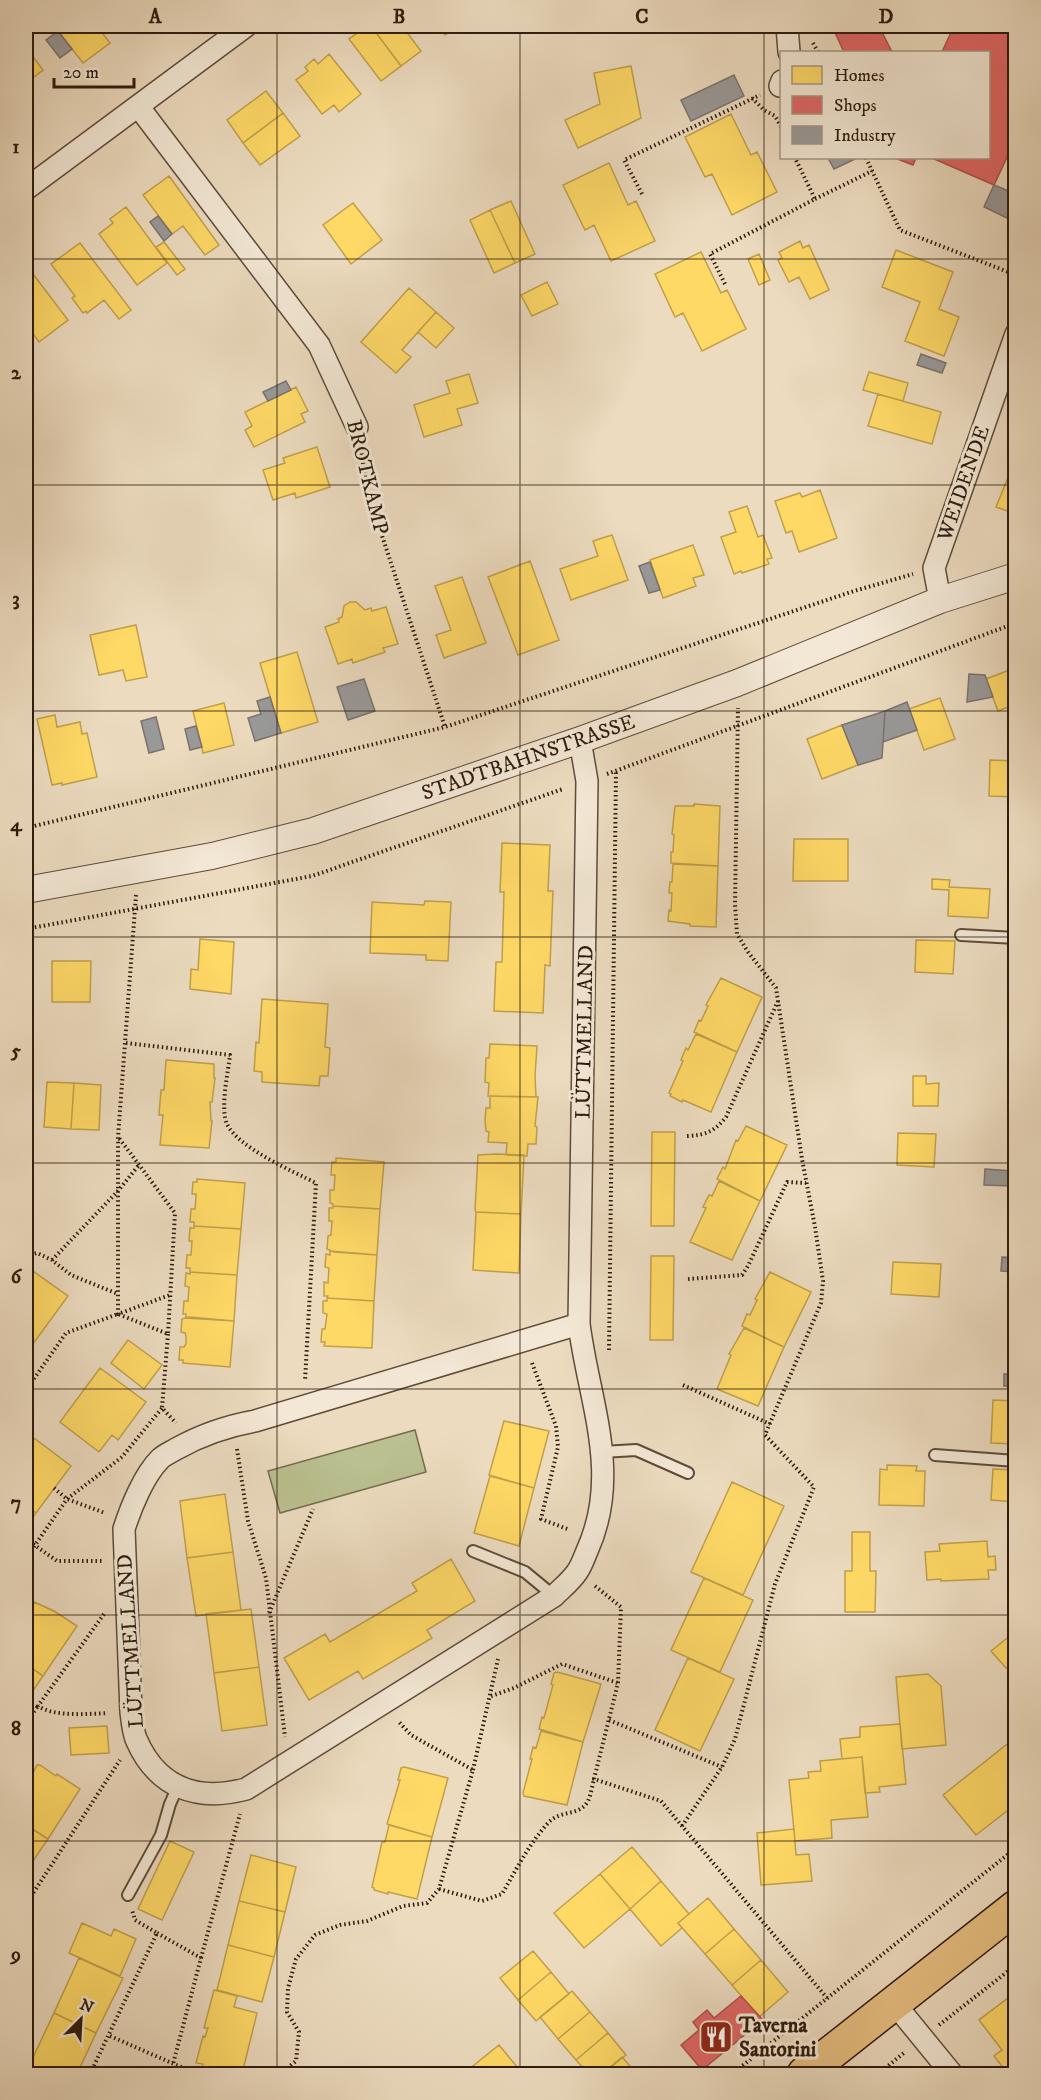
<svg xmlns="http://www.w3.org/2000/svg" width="1041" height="2100" font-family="'IM FELL DW Pica',serif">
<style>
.green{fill:#bac090;stroke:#746e4e;stroke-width:1.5}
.homes{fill:#ffd966;stroke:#c0a04b;stroke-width:1.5}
.shops{fill:#e06666;stroke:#ab504b;stroke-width:1.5}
.industry{fill:#999;stroke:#79736f;stroke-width:1.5}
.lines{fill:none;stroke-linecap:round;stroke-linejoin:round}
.service-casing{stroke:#5e4b3a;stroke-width:14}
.minor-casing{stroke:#5e4b3a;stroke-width:24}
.tertiary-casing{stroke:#5e4b3a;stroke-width:28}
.primary-casing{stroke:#2e1b0d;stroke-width:36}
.path{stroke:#2e1b0d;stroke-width:4;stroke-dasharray:1.5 3;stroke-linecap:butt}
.service{stroke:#f3e8d5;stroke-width:10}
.minor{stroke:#f3e8d5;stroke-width:21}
.tertiary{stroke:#f3e8d5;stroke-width:26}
.primary{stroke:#e6be80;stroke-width:33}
.grid{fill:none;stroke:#2e1b0d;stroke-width:1.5;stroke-opacity:0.55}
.labels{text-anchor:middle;stroke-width:6;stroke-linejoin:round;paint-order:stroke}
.street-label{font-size:21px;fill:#2e1b0d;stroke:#f3e8d5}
.poi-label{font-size:21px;font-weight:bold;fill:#2e1b0d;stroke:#f3e8d5;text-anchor:start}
.neatline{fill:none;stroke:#2e1b0d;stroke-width:2}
.grid-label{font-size:20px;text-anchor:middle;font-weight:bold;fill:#2e1b0d}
</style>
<rect width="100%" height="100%" fill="#ecdbbf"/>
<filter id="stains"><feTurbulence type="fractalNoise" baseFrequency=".00333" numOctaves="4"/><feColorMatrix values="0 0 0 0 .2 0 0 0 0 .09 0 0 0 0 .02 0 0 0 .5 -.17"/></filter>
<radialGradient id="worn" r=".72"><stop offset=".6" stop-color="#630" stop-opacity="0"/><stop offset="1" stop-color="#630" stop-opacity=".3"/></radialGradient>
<path class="green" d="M415,1430L426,1472L280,1513L268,1471Z"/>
<path class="homes" d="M65,26H97L110,43L83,63L58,31Z
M367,26H371L401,66L381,81L349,39Z
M371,26H402L421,51L401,66Z
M438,26H458L445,35Z
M26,47L43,70L26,83Z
M329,54L361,94L339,112L334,105L322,114L296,80L308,71L305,67L314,59L318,64Z
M631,66L641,118L578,148L565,120L600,104L594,73Z
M266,91L283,113L243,143L227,120Z
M283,113L300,136L260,165L243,143Z
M731,114L751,155L757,152L777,192L732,215L712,174L705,177L685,137Z
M609,163L628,205L636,201L655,241L611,261L594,225L585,230L563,185Z
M169,176L219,245L205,255L183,226L172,234L143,195Z
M511,201L535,254L515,263L490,210Z
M353,203L382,240L351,264L323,225Z
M126,207L167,263L137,285L99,234L113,223L110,219Z
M490,210L515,263L494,273L470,220Z
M800,241L803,248L809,245L829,290L810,299L799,277L789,282L778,260L782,258L779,252Z
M164,242L185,269L177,275L156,247Z
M80,243L131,310L119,319L104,300L87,313L86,311L83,313L72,298L75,296L51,264Z
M896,250L953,272L939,309L959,317L944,356L905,341L920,302L882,287Z
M701,252L721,293L727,290L746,329L702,351L683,313L675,317L655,274Z
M759,254L770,280L759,285L748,259Z
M33,274L68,320L39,342L26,324V279Z
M547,282L558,304L532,316L521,295Z
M409,288L436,312L402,350L411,357L396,373L361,342Z
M436,312L454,328L436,348L418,332Z
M869,372L908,383L903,401L863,390Z
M469,374L478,403L457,409L462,425L424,437L414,405L450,393L446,381Z
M296,387L308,411L301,414L305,422L254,447L245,430L252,426L245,412Z
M878,394L941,412L932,444L868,426Z
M317,447L330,487L296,498L295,493L273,500L263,470L285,463L283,458Z
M1016,458V514L996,507Z
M820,490L837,538L799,552L792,531L786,533L775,501L800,493L802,497Z
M747,506L758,537L763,535L772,558L767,559L769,564L742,573L741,571L734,574L721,537L736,532L729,512Z
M612,535L628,580L571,600L560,569L598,556L593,541Z
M693,545L704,575L693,578L696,586L663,598L650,560Z
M530,561L559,640L518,655L488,577Z
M462,577L486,643L444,658L436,635L451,630L435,586Z
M350,602H356L365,610L371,608L372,611L386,607L398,644L383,648L385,652L353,663L352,659L338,664L325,627L339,622L338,619L342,617L344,606Z
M136,625L147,677L126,681L123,670L99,675L90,635Z
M297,652L318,722L281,733L260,663Z
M1012,669L1016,677V704L998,711L986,679Z
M940,698L955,739L924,750L909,709Z
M224,703L234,745L203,753L193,711Z
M55,715L57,727L80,722L82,734L87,733L97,777L62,785V783L52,785L37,719Z
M842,725L858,765L822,779L807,739Z
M990,760L1016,761V797L989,796Z
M694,804L720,806L718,866L671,863V852H673L674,835L672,834L675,806H694Z
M794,839H848V881H793Z
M502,843L550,845L548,891H553L550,966L545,965L543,1013L494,1011L496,962H502L504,892H500Z
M673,864L718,866L716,927L690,926V924L668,921L669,910L671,911L672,893H669L670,882H672Z
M932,879L950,880L949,887L990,889L988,918L948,916L949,890L932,889Z
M425,901L451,902L448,961L426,960V955L370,953L372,902L424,905Z
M200,939L234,942L231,994L190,989L191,969L198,970Z
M916,940L955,941L953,974L915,972Z
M52,961H91L90,1002H52Z
M721,978L762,997L737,1052L694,1032L699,1020L701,1021L708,1006L706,1005Z
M262,999L328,1004L325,1047L330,1048L328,1076H320L319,1086L262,1082V1072L254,1071L256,1042L259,1043Z
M696,1034L737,1052L711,1112L683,1100L682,1102L670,1096L671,1094L669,1093L683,1061L681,1060L686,1048L688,1050Z
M490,1044L537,1046L535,1076L536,1097L488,1096L489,1083L485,1082L486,1058H489Z
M166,1060L214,1064V1078H215L212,1102H210L211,1121H212L209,1148L160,1145L163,1115H159L161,1090H164Z
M913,1076H926V1084L939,1083L938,1106H913Z
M47,1082L74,1083L71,1129L44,1127Z
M74,1083L101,1085L99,1130L71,1129Z
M490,1096L538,1097L535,1126L537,1127L536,1144H528L527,1156L506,1155L507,1143L488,1142L489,1132L486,1131L485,1120L486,1108H490Z
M746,1126L787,1145L760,1201L717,1179L723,1167L725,1169L736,1140L738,1141Z
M652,1132H675L674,1226H651Z
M898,1133L936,1134L934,1167L897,1165Z
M496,1154L524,1155L521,1214L476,1212L475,1210L478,1155Z
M336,1158L384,1162L380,1209L333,1206V1204L330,1203V1190H334L335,1175H331L332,1162H336Z
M197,1179L245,1183L241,1229L194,1226V1222H190L191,1209H195L196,1197V1194H192L193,1182H197Z
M719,1181L760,1201L732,1260L690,1242L706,1208L703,1207L709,1195L712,1196Z
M333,1206L380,1209L377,1255L334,1252L327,1249L328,1236L331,1235L332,1221H329V1208H333Z
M476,1212L521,1214L519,1273L473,1270Z
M194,1226L241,1229L237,1275L190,1272V1268H186L187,1255H191L192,1241H189L190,1228H194Z
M330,1251L377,1255L374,1301L327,1298L328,1296H324V1282L328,1283L329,1268L325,1267L326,1254L330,1255Z
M651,1256H674L673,1340H650Z
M893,1262L941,1264L939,1297L891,1294Z
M30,1269L68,1296L33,1344L26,1338V1276Z
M190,1272L237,1275L234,1321L186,1318V1314H183L184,1301H188L189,1287L185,1286L186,1273L190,1274Z
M770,1272L811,1292L784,1347L742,1326L747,1314L750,1315L757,1300L755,1299Z
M327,1298L374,1301L372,1348L324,1346L325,1342H321L322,1329H325L327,1314L323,1313V1301H327Z
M189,1317L234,1321L230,1367L183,1363V1360H179L180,1347H184L186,1344V1336L185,1333L181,1332L182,1319Z
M744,1328L784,1347L758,1406L717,1389L731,1355L729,1354Z
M26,1338L33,1344L26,1355Z
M128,1340L162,1365L144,1389L111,1363Z
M100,1368L146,1402L118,1440L112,1435L99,1452L60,1422Z
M993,1400L1016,1401V1444L991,1443Z
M504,1421L549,1431L534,1488L489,1475Z
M34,1438L71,1466L36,1513L26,1505V1450Z
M887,1465L917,1466L916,1471H925L924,1506L879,1505L880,1469L887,1470Z
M993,1469L1016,1470V1502L991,1500Z
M490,1476L534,1488L519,1546L474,1533Z
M732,1482L784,1506L743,1595L691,1572Z
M225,1494L233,1552L187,1558L180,1501Z
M26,1505L36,1513L26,1527Z
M852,1532H870V1571H876L875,1612H845V1571H852Z
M987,1541L988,1557L995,1556L996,1570H988L989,1579L941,1581V1579L927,1580L925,1552L940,1551L939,1544Z
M233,1552L241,1610L196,1616L187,1558Z
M451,1559L475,1601L427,1630L432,1638L363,1679L358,1671L309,1700L284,1658L325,1634L330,1642L417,1591L412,1583Z
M704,1578L753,1600L720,1672L671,1650Z
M34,1602L54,1611L77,1626L43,1676L26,1664V1619Z
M251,1609L259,1667L214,1673L206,1614Z
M1016,1631V1661L1006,1668L991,1651Z
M688,1658L734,1679L700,1751L655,1730Z
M26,1664L43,1676L26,1701Z
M259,1667L267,1725L222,1731L214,1673Z
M557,1672L601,1684L583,1742L539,1729L542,1717L544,1718L553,1685L551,1684L554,1673Z
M928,1674L941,1686L946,1745L902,1749L896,1677Z
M900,1724L906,1784L879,1787L880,1792L865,1793L862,1757L842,1759L840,1739L860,1737V1727Z
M107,1726L109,1753L71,1755L69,1728Z
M541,1731L583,1742L567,1805L524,1796L523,1793L532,1759H530L533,1747L536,1748Z
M1016,1737V1804L976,1835L943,1795Z
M862,1757L868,1817L831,1820L832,1838L795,1841L789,1780L809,1778L808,1772L821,1771L820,1761Z
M37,1765H40L56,1776L57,1774L80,1789L48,1839L26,1825V1787Z
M404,1767L448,1778L432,1837L387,1824L400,1780H398L401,1768Z
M26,1825L48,1839L26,1871Z
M389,1825L432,1837L417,1899L388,1892V1894L374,1890V1888L372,1887L382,1842H385Z
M794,1829L796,1855L809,1854L812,1881L761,1885L757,1833Z
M170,1841L194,1852L162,1920L138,1909Z
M632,1847L661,1881L630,1909L600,1874Z
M251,1855L296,1867L285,1912L239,1901Z
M600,1874L630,1909L584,1948L554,1913Z
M661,1881L689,1914L678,1923L682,1928L661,1946L630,1909Z
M708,1898L734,1929L705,1954L678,1923Z
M239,1901L285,1912L274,1957L228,1945Z
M82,1923L111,1936L114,1929L136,1939L120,1976L69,1953Z
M734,1929L761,1960L732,1985L705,1954Z
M228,1945L274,1957L262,2002L217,1990Z
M533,1951L551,1972L518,2000L500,1978Z
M79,1958L123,1978L96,2033L54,2013Z
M761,1960L788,1992L759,2017L732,1985Z
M551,1972L569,1994L536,2021L518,2000Z
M214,1990L237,1996L234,2007L257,2013L242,2074L219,2068L217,2074L201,2072L203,2064L196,2063L203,2036L205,2037L208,2028H204Z
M572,1991L590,2012L558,2039L540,2017Z
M1016,1992V2074H1008L994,2056L1002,2050L979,2020Z
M590,2012L608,2033L576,2060L558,2039Z
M54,2013L96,2033L77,2074H42L28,2068Z
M608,2033L626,2055L602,2074H589L576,2060Z
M499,2045L523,2074H463Z
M622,2057L637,2074H602Z"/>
<path class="shops" d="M832,26H886L880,28L892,52H844Z
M954,26H1016V138L994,185L932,158H988V52H942Z
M895,158H916L913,165Z
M741,1996L763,2020L702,2070L681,2045L699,2030L693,2022L707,2010L714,2018Z"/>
<path class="industry" d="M58,31L72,49L60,58L46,40Z
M734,75L744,96L691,121L681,100Z
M828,158H854L855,159L834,169Z
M994,185L1016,194V200L1007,218L984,207Z
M158,216L172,234L164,241L150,222Z
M921,354L946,363L942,373L917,365Z
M286,381L291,390L268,401L263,392Z
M650,562L660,590L649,593L639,566Z
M969,674L985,675L993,697L967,702Z
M364,679L375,711L348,720L337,687Z
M270,697L281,733L255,741L248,718L261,714L257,701Z
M907,702L917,730L883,742L885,711Z
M885,711L882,758L858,765L842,725Z
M156,717L164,749L149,753L141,721Z
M196,726L202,747L190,750L185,729Z
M985,1169L1013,1171L1012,1186L984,1185Z
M1002,1257L1016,1258V1272L1001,1271Z
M1004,1374H1016V1386H1004Z"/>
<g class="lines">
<g class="service-casing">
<path id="service" d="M961,935L1016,938
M602,1452L636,1450L688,1473
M935,1455L1016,1461
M473,1551L525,1572L554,1596
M128,1895L161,1835L170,1804L178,1786"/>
</g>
<g class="minor-casing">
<path id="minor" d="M787,26L789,52
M780,86L782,81
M138,106L319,345L357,427
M26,189L246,26
M940,600L934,568L1016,334
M579,1324C589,1402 622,1474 587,1551C584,1558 581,1567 577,1572C571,1581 562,1588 554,1596L246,1789C197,1802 157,1788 136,1739C133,1731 132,1721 131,1712L124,1529C131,1507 144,1475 160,1459C164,1455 171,1452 176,1449C201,1435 227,1426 255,1421Z
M579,1324L587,781L580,740
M894,2003L952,2074"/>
</g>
<g class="tertiary-casing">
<path id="tertiary" d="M26,890L212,856L313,831L580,740L737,683L940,600L1016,576"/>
</g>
<g class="primary-casing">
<path id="primary" d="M804,2074L1016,1907"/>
</g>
<path class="path" d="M813,43L818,52
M752,98L764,110L775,116L782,128
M866,158L900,230L1016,275
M642,194L624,160L760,95
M815,199L872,171
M725,284L710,254L815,199L795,158
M361,449L367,490L445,727
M607,774L1016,623
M26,828L445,727L854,591L913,574
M136,895L118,1137V1314L170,1295
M26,929L312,876L563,789
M126,1043L230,1055C228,1073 220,1108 227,1124C237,1147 294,1172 316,1183L305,1381
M687,1136C705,1135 714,1132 726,1117L778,1001
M26,1256L37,1253L52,1260L71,1275L118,1294
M52,1260L118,1191L139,1165
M688,1279L742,1275L748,1266L787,1182L806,1183
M168,1334L162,1408L176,1423
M609,1350L616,771
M532,1363L556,1426L558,1447L541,1519L570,1530
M683,1385L770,1424
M26,1390L66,1333L118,1314L168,1334L175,1213L119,1138
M237,1449L248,1521L266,1578L285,1737
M54,1488L67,1499L105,1513
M26,1539L57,1561H102
M26,1558L67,1499L122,1457L162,1408
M595,1586L621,1607L618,1683L594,1779L661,1801L827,1998
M269,1613L313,1509
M104,1614L38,1706C54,1717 88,1714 108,1713
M491,1696L514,1688L562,1664L618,1683
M609,1720L722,1767
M26,1723L38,1706
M473,1770L498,1659
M682,1826L722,1767L735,1739L775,1584L814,1487L765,1435L821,1303L823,1281L815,1227L802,1159L776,988L748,952L737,934L735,905L738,708
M439,1889L482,1901L502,1894C516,1870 529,1844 548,1823C561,1809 579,1817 588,1801C591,1795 592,1786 594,1779
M26,1904L120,1760
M157,1933L201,1958L173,2064
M201,1958L240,1814
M939,2025L1016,1965
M110,2036L197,2074
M90,2074L157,1933L135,1920L132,1910
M280,2074L296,2061L299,2032L287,2012L288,1988L296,1959L315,1935L340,1925L367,1921L403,1906L427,1903L439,1889L473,1770L411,1735L398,1721
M732,2074L1016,1848
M878,2074L905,2052"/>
<use href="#service" class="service"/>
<use href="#minor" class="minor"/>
<use href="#tertiary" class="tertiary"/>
<use href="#primary" class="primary"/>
</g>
<path class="grid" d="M277,26V2074M520,26V2074M764,26V2074M26,259H1016M26,485H1016M26,711H1016M26,937H1016M26,1163H1016M26,1389H1016M26,1615H1016M26,1841H1016"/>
<defs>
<g id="restaurant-square" transform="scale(1.725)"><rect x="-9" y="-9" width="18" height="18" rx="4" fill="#8f2418" stroke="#f3e8d5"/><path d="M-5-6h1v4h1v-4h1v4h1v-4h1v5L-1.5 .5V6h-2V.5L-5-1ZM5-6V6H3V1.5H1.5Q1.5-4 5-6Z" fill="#fff"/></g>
</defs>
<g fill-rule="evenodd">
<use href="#restaurant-square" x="716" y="2037"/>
</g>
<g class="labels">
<g class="street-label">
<text transform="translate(368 477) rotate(76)" y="7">BROTKAMP</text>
<text transform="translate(963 483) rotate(-71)" y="7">WEIDENDE</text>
<text transform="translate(528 757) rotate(-19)" y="7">STADTBAHNSTRASSE</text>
<text transform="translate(584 1032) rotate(-89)" y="7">LÜTTMELLAND</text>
<text transform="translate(130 1641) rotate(-94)" y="7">LÜTTMELLAND</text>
</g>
<g class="poi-label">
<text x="739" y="2032">Taverna<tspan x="739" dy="24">Santorini</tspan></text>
</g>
</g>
<rect width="1041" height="2100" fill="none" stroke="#ecdbbf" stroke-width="66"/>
<rect x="780" y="51" width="210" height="108" fill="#f3e8d5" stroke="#a49685" stroke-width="1.5"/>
<rect x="792" y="66" width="30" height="18" fill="#ffd966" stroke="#a49685" stroke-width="1.5"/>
<text x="834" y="81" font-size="18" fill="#2e1b0d">Homes</text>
<rect x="792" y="96" width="30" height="18" fill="#e06666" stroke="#a49685" stroke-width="1.5"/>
<text x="834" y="111" font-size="18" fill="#2e1b0d">Shops</text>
<rect x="792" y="126" width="30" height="18" fill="#999999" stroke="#a49685" stroke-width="1.5"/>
<text x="834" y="141" font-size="18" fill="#2e1b0d">Industry</text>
<g transform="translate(81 2019) rotate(24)" stroke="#f3e8d5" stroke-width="4.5" paint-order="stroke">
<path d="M0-4.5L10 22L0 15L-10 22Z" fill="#2e1b0d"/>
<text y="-9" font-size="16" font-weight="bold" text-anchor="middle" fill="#2e1b0d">N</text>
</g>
<path d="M54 78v9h80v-9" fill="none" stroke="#2e1b0d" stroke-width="3"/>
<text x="63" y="78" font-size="18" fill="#2e1b0d" stroke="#f3e8d5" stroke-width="4.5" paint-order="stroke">20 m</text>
<rect x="33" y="33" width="975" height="2034" class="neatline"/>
<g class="grid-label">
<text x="155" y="23">A</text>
<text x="399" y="23">B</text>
<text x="642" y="23">C</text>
<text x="886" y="23">D</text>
<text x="16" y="153">1</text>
<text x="16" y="379">2</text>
<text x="16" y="605">3</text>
<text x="16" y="831">4</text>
<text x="16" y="1057">5</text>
<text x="16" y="1283">6</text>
<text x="16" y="1509">7</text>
<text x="16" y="1735">8</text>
<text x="16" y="1961">9</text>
</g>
<rect width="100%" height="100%" filter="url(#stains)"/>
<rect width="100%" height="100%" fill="url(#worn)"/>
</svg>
